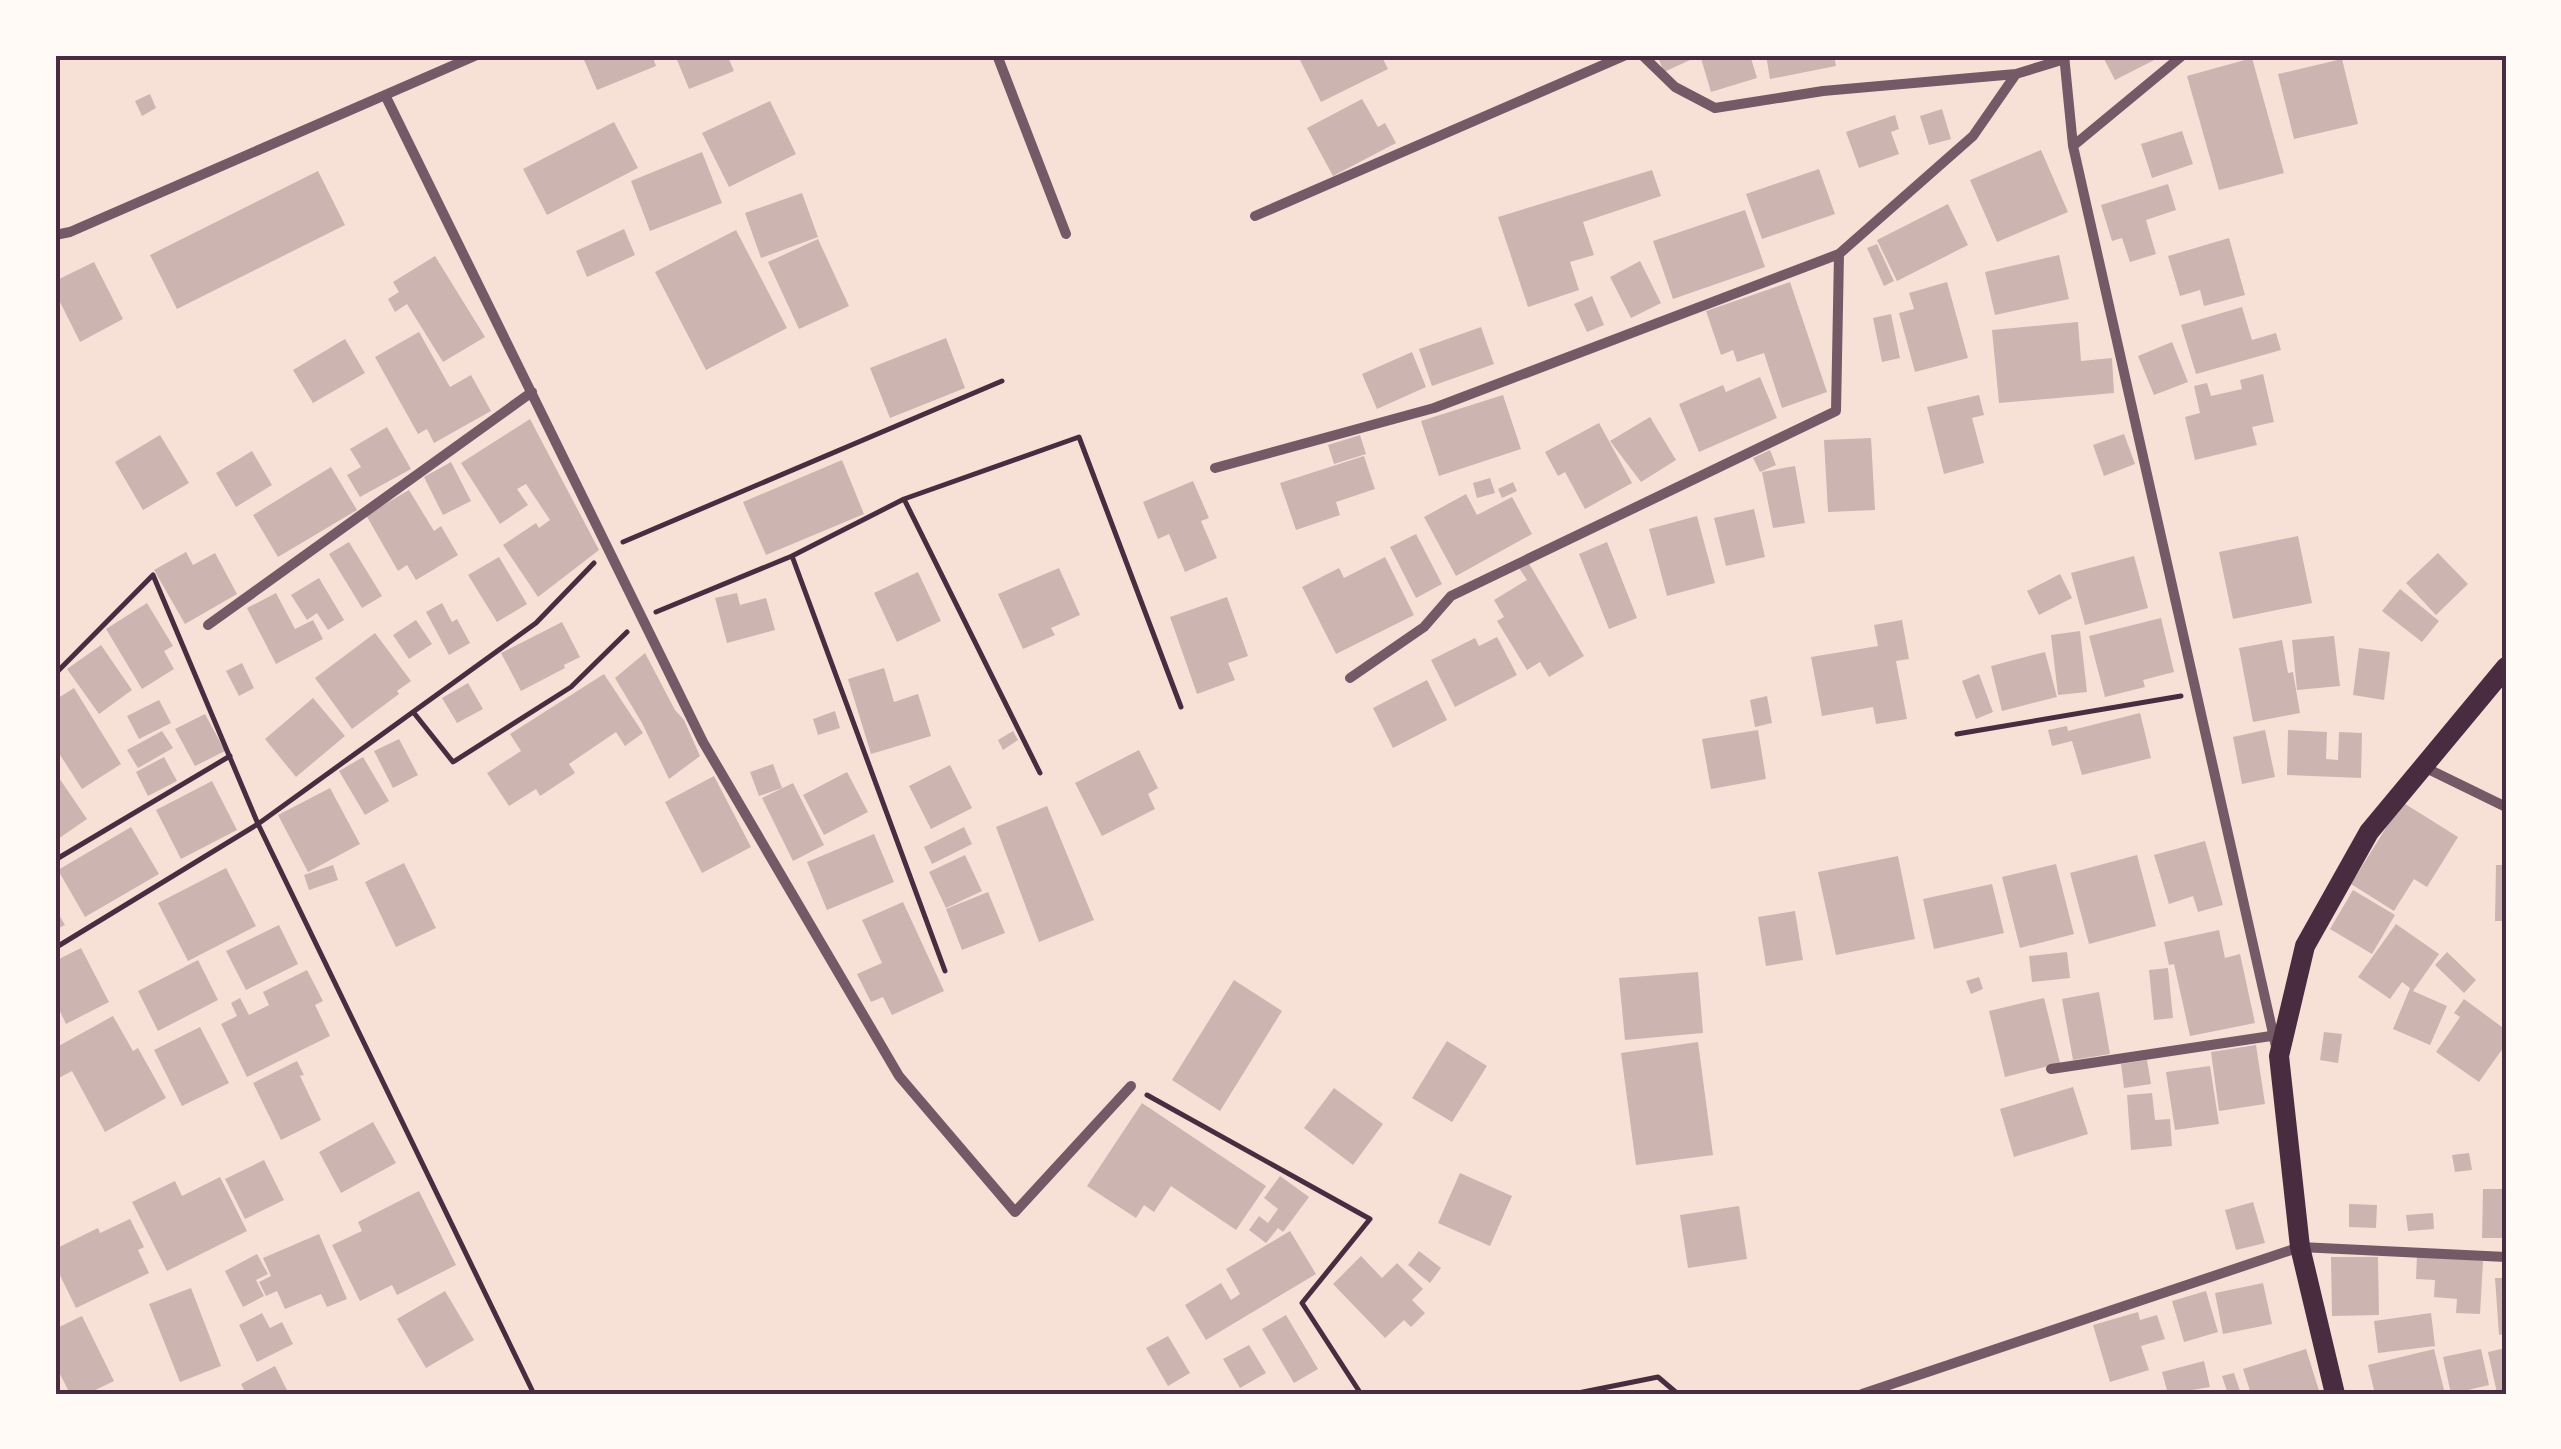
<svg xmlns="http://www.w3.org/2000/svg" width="2561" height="1449" font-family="'IBM Plex Sans',sans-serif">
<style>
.building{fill:#ccb4b1}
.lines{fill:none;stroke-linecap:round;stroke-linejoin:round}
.path{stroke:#4a2c40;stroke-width:5}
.minor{stroke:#755966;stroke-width:10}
.secondary{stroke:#4a2c40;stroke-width:20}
.neatline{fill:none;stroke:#4a2c40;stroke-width:4}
</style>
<rect width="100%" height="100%" fill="#f7e1d7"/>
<path class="building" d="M582,55H652L656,66L597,90Z
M675,55H727L734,71L689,89Z
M1311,55H1381L1388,69L1321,102L1300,60Z
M1657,55H1688L1690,60L1664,72Z
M1700,55H1750L1757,78L1711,92Z
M1766,55H1834L1836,66L1770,79Z
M2102,55H2164L2115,80Z
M2252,58L2284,173L2219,190L2187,76Z
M2342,59L2358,124L2294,139L2278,74Z
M150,94L156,108L142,116L135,101Z
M1362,99L1378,127L1385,123L1396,143L1333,176L1307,128Z
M770,101L796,154L729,187L702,133Z
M1942,109L1951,139L1929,145L1920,116Z
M1895,115L1899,129L1891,132L1899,154L1859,168L1846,132Z
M614,122L638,168L547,215L523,169Z
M2182,131L2193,164L2152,178L2141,144Z
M2041,150L2068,212L1997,242L1970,180Z
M702,152L722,203L650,231L631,181Z
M1819,169L1835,214L1762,239L1746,194Z
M1652,170L1661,196L1583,222L1594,255L1570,262L1579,290L1528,307L1498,217Z
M318,171L345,225L177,309L150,255Z
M2168,184L2176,210L2146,220L2156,254L2130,262L2122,238L2112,241L2101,205Z
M802,193L818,237L761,258L745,213Z
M1948,204L1968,245L1897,281L1877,240Z
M1745,210L1765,267L1673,299L1653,241Z
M624,229L635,255L587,277L576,251Z
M736,230L787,328L706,370L655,272Z
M2229,238L2245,295L2204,306L2200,290L2180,296L2168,256Z
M818,239L849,306L799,329L768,262Z
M1877,244L1894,281L1884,286L1867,248Z
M2059,255L2069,299L1995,315L1985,272Z
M435,256L485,337L443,362L407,304L395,312L388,299L399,292L393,282Z
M1640,261L1661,303L1631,318L1610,277Z
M94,262L123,319L80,342L55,292V281Z
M1790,282L1827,392L1782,408L1764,353L1737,362L1733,350L1721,355L1706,311Z
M1947,282L1968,358L1915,372L1899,313L1914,309L1909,293Z
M1592,296L1604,325L1587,332L1574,304Z
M2242,307L2252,340L2276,333L2281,350L2196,374L2181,325Z
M1891,314L1900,358L1882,362L1873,318Z
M2078,322L2081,361L2112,358L2114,393L1999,403L1992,330Z
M1481,327L1494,364L1432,386L1419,349Z
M419,332L450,387L471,375L491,411L434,443L427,429L418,434L375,357Z
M946,338L965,388L890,418L870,368Z
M345,339L365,373L313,403L293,370Z
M2172,342L2188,382L2154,395L2138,356Z
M1412,352L1426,387L1377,409L1362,374Z
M2263,374L2274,422L2252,427L2257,445L2195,460L2185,417L2200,413L2194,386L2207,383L2211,396L2242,389L2240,380Z
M1760,377L1777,418L1699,452L1679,404L1723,385L1726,392Z
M1503,395L1521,449L1439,476L1421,421Z
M1979,395L1984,415L1972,418L1984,463L1944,474L1927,407Z
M1650,417L1676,460L1641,482L1610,441Z
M530,419L599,550L538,597L503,545L536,523L539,528L550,520L526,484L517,489L528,505L500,524L461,463Z
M1599,423L1632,483L1585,509L1565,472L1558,476L1545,452Z
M387,427L411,469L360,497L347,475L361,467L350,449Z
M2124,434L2135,464L2104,476L2093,445Z
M160,435L189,483L143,510L115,462Z
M1360,435L1366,454L1334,464L1328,445Z
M1871,438L1875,510L1828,512L1824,440Z
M1770,450L1776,465L1760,472L1753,458Z
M252,451L272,485L236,507L216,473Z
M1364,456L1375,489L1336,502L1340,515L1296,530L1280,483Z
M842,460L864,514L766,555L743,502Z
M451,462L471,501L443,515L424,477Z
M1795,466L1805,523L1773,528L1762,472Z
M331,467L357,510L278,557L253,515Z
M1490,478L1495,493L1477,498L1473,483Z
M1193,481L1209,518L1201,521L1217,558L1185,572L1169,534L1158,539L1143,502Z
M1513,482L1517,491L1502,498L1498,489Z
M409,490L434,531L441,526L458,555L416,580L407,565L398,571L366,515Z
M1466,494L1477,515L1512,497L1532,534L1456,576L1424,517Z
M1754,509L1765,557L1726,566L1714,518Z
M1697,516L1715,583L1667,596L1649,529Z
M1416,534L1442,584L1416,598L1390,547Z
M2298,536L2312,603L2233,619L2219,552Z
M349,542L382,596L362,608L329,554Z
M1607,542L1637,618L1609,629L1579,554Z
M186,552L193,565L215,553L237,594L185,624L154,570Z
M2438,553L2468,584L2436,615L2406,583Z
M2134,556L2148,608L2085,625L2071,573Z
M499,557L527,604L497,622L468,575Z
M1385,557L1414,615L1336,654L1302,587L1339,568L1344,578Z
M1528,562L1584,656L1549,677L1540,662L1527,670L1497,621L1504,617L1494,600L1527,580L1519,568Z
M1059,568L1080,615L1051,628L1055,635L1023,649L998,594Z
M918,572L941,621L897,642L874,593Z
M2060,574L2072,598L2039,615L2027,591Z
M319,578L344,620L328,630L317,613L307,620L291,595Z
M2400,589L2439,621L2422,642L2382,611Z
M276,593L295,629L313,620L323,639L276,664L247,608Z
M737,593L740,605L766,598L775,630L727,643L715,598Z
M1227,597L1248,656L1228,663L1235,680L1197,694L1170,617Z
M147,603L173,646L164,651L174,669L142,689L106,629Z
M442,603L452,622L457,619L470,643L449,655L426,612Z
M2161,618L2174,672L2143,680L2145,687L2105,697L2089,636Z
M416,620L432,644L409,659L393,635Z
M1902,620L1909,659L1896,661L1907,719L1876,724L1873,707L1822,716L1811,657L1878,646L1874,625Z
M562,622L580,657L564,665L565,668L521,691L501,653Z
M2080,631L2087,692L2058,695L2051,635Z
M375,633L411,681L397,691L399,694L352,729L315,678Z
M2334,636L2340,686L2297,690L2292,640Z
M1497,637L1517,675L1455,707L1431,660L1475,638L1479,646Z
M2282,640L2288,673L2293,672L2300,713L2253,722L2239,648Z
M101,645L132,690L99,714L67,669Z
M2359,648L2390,652L2384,700L2353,695Z
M2045,652L2057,697L2002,711L1991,666Z
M645,653L675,710L684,720L700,756L669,779L642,723L615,678Z
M242,663L254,688L239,696L226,671Z
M884,668L894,702L918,694L931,736L871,754L848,679Z
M604,674L643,733L625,746L616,732L569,764L575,773L540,796L536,789L509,806L487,773L521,751L510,734Z
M1979,674L1993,712L1976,719L1962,681Z
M1427,680L1447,720L1393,748L1373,708Z
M468,683L483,709L457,723L442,698Z
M74,688L121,764L82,789L55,747V700Z
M1767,696L1772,723L1755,727L1750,700Z
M313,698L345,736L296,777L265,739Z
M159,700L171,723L139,739L127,716Z
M835,711L840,728L818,735L813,719Z
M2140,713L2151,758L2082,775L2072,741L2052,746L2048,730L2067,726L2068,731Z
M205,714L225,751L195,766L175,729Z
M1758,730L1766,779L1711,789L1702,739Z
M2265,730L2275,777L2242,784L2233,737Z
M2288,730L2327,732L2326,759L2338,760L2339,732L2362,733L2361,778L2287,775Z
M162,731L173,748L138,768L127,750Z
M1013,731L1018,740L1003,750L998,740Z
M399,739L418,775L393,788L374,751Z
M1139,750L1158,788L1148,794L1155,809L1102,836L1075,783Z
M164,757L177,781L148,796L136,772Z
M363,757L389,801L365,815L339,771Z
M773,764L782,788L759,796L750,772Z
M950,765L972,808L931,829L909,786Z
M55,772L87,819L55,841Z
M847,772L868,812L824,835L803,795Z
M714,776L751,847L702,873L665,802Z
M212,781L237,830L181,859L156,810Z
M793,783L824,845L793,861L762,798Z
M330,788L360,844L308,872L278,815Z
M2402,802L2458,837L2427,887L2414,879L2394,911L2351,884Z
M1047,806L1094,920L1039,942L996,827Z
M131,827L159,874L85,917L58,870Z
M964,827L972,844L932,864L924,847Z
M874,834L894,882L827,910L807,862Z
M2205,841L2223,905L2198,912L2193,896L2169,904L2154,855Z
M965,855L982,891L946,908L929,872Z
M2137,855L2156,926L2089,944L2070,873Z
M1898,856L1915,939L1836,955L1818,872Z
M404,863L436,928L396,947L365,882Z
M2056,864L2074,934L2020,948L2002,877Z
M333,865L338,880L309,890L304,875Z
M2496,865H2506V921H2495Z
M226,868L256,926L188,961L158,903Z
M1992,884L2004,933L1934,949L1923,899Z
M2353,890L2395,915L2372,954L2330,929Z
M988,892L1005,933L962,950L946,909Z
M903,902L944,991L892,1015L883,997L871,1002L857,974L882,963L862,920Z
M55,908L65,925L55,930Z
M1795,911L1803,960L1766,966L1758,917Z
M2396,924L2439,954L2413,991L2447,1006L2430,1045L2393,1029L2410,988L2402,982L2390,999L2358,977Z
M279,925L298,964L246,990L226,951Z
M2219,930L2225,958L2240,954L2255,1023L2190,1036L2174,964L2169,965L2164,942Z
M81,948L109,1002L66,1024L55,1001V961Z
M2067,952L2070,978L2032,982L2029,956Z
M2447,952L2476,980L2464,993L2435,965Z
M198,960L218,1000L158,1031L138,991Z
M2168,968L2173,1018L2154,1020L2149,970Z
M307,970L323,1001L315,1005L330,1036L247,1077L221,1024L237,1016L231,1003L240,998L249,1015L269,1005L263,992Z
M1698,972L1703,1033L1625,1040L1619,978Z
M1979,977L1983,989L1971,994L1966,981Z
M1234,980L1282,1011L1220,1111L1172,1080Z
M2099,992L2110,1054L2073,1060L2062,999Z
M2044,998L2060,1063L2005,1077L1989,1011Z
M2464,999L2506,1030V1044L2479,1082L2436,1052L2460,1017L2454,1013Z
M113,1016L133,1051L138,1048L166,1098L105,1132L72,1071L55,1080V1048Z
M200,1027L229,1083L182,1106L154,1050Z
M2324,1032L2342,1034L2338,1063L2320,1060Z
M1447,1041L1487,1066L1452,1122L1412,1098Z
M1698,1042L1713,1155L1636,1165L1621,1053Z
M2256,1045L2265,1104L2219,1111L2211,1052Z
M2147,1060L2151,1084L2124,1088L2121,1064Z
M297,1061L304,1075L300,1076L321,1120L281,1140L253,1083Z
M2210,1066L2219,1124L2175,1130L2166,1072Z
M2073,1087L2088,1134L2014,1157L2000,1109Z
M1334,1088L1383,1124L1353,1165L1304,1128Z
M2152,1093L2155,1120L2170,1119L2172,1146L2131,1150L2127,1095Z
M1142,1103L1266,1186L1236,1230L1171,1186L1154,1212L1144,1205L1136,1218L1087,1186Z
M373,1122L396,1163L341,1193L319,1152Z
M2469,1153L2472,1170L2455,1172L2452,1155Z
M264,1160L284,1200L245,1219L225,1179Z
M1460,1173L1512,1196L1490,1246L1438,1223Z
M1280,1176L1309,1197L1283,1232L1278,1228L1266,1243L1249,1230L1259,1216L1268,1223L1278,1209L1264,1198Z
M220,1177L247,1231L167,1271L132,1202L175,1181L182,1196Z
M2483,1189H2506V1238H2482Z
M419,1191L456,1265L397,1295L392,1285L360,1301L332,1245L362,1231L358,1222Z
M2253,1202L2265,1243L2236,1250L2225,1210Z
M2349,1204L2377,1205L2376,1228L2349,1227Z
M1739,1206L1747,1259L1688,1268L1680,1215Z
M2433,1213L2434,1229L2408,1231L2406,1215Z
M130,1219L144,1247L138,1250L149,1273L76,1308L55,1265V1249L98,1228L100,1233Z
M1290,1231L1316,1274L1206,1340L1185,1305L1221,1283L1231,1300L1240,1294L1226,1269Z
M319,1234L347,1299L327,1307L321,1294L285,1309L277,1291L266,1296L259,1282L271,1276L263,1258Z
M1419,1251L1441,1268L1430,1283L1408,1265Z
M257,1254L268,1274L256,1280L264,1296L243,1307L225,1271Z
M2417,1255L2483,1261L2480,1314L2456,1313L2457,1299L2434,1297L2435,1280L2416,1279Z
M1361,1256L1382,1278L1397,1263L1423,1289L1412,1300L1425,1313L1411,1327L1404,1320L1385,1338L1333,1284Z
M2331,1257H2378L2379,1315L2332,1316Z
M2495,1278H2506V1334L2499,1335Z
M2263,1283L2272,1324L2223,1334L2215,1293Z
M191,1288L221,1366L180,1382L149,1304Z
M445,1291L474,1340L426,1368L397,1319Z
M2206,1291L2218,1332L2184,1342L2172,1301Z
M2138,1312L2140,1320L2157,1315L2165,1339L2141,1346L2149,1370L2110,1382L2093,1325Z
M262,1313L270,1328L282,1322L293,1344L257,1362L239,1325Z
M2431,1313L2435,1346L2378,1353L2374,1321Z
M1286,1315L1318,1369L1294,1383L1262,1329Z
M82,1316L114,1381L87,1394H70L55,1364V1329Z
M1168,1336L1190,1373L1168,1386L1146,1348Z
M1249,1345L1266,1373L1240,1388L1223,1359Z
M2506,1348V1391L2497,1393L2488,1352Z
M2306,1349L2320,1394H2251L2243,1369Z
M2434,1349L2445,1394H2375L2368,1365Z
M2481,1349L2489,1385L2451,1394L2443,1357Z
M2204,1361L2210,1387L2168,1394L2162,1372Z
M275,1366L289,1394H246L241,1384Z
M2234,1373L2241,1394H2228L2222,1376Z"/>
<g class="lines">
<path class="path" d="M904,499L1040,773
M623,542L1002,381
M792,556L945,971
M656,612L792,556L904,499L1079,437L1181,707
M55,674L153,575L258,824L536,623L594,563
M414,713L453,762L571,687L627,632
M1957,734L2181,696
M55,860L230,756
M55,948L258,824L532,1390
M1147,1095L1370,1219L1302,1303L1361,1394
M1573,1394L1658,1377L1678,1394"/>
<path class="minor" d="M997,55L1066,234
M1642,55L1675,87L1715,108L1823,91L2016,74
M2064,55L2073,146L2277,1051
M385,95L703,742L899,1076L1015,1212L1131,1086
M2073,146L2183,55
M1255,216L1626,55
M55,235L70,232L477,55
M1215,468L1434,408L1839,254
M208,625L532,392
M1350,678L1424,627L1451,596L1836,411L1839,254L1973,136L2016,74L2065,59
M2424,767L2506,807
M2051,1069L2271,1036
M1862,1394L2300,1247L2506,1257"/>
<path class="secondary" d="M2335,1394L2300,1247L2279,1056L2305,946L2369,832L2506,667"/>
</g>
<rect width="2561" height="1449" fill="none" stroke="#fffaf5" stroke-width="115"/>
<rect x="58" y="58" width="2446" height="1334" class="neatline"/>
</svg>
